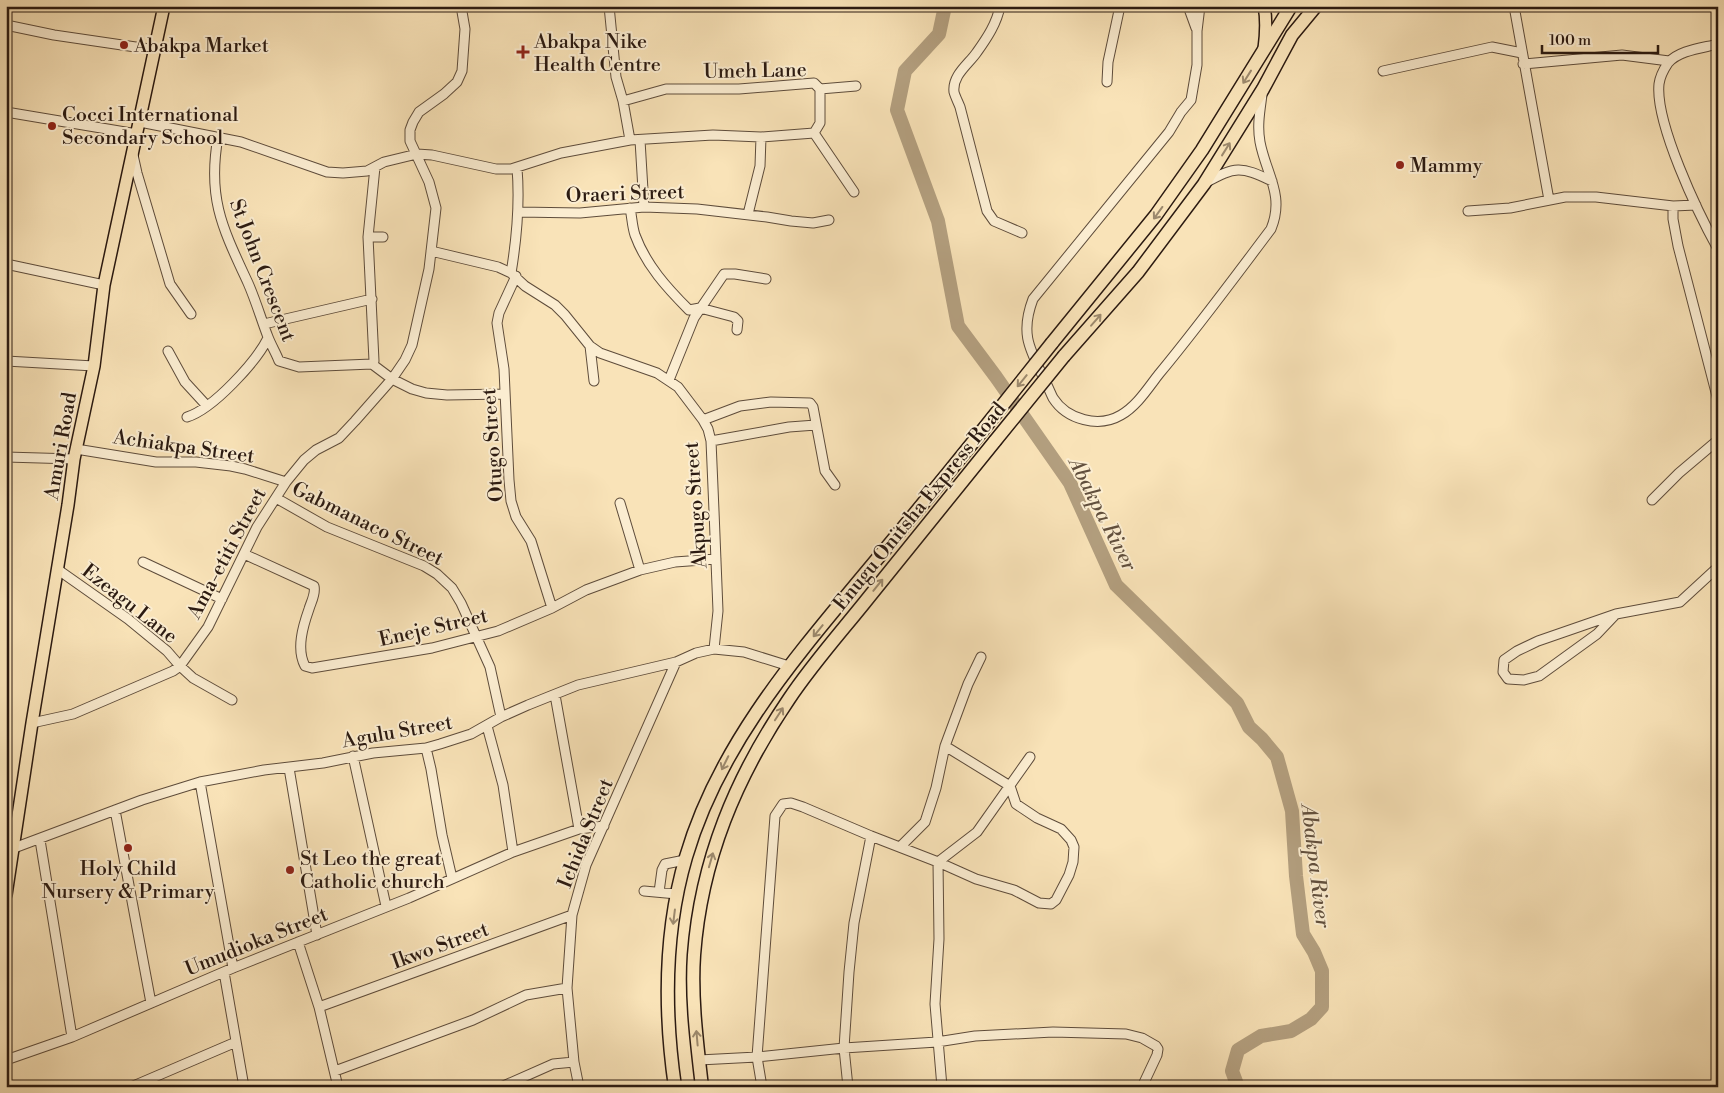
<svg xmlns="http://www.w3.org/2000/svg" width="1724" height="1093" font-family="'Libre Bodoni',serif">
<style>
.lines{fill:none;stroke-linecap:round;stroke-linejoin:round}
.river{stroke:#b39f7f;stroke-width:14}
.minor-casing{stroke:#5e4c3b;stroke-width:11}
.major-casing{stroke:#2b1a11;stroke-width:14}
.highway-casing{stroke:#2b1a11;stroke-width:15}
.minor{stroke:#fbedd1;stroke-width:9}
.major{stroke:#f9e3b8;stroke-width:11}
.highway{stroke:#f9e3b8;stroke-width:12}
.highway-bridge-casing{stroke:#2b1a11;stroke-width:15;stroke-linecap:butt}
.highway-bridge{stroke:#f9e3b8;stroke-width:12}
.oneway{stroke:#9c896d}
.poi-dot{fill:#8f2418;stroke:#fbedd1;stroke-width:2}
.labels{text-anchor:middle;stroke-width:4;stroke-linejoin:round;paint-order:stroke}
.poi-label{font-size:20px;fill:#2b1a11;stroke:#fbedd1;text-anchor:start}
.street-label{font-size:20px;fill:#2b1a11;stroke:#fbedd1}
.water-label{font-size:21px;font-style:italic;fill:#614f3d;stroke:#fbedd1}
</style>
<rect width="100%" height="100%" fill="#f9e3b8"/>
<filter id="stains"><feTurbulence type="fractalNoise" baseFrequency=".004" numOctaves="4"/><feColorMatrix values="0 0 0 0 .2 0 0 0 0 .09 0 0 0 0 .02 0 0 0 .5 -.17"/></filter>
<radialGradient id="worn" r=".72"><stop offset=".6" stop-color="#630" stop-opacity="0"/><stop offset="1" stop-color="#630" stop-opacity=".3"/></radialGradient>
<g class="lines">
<path class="river" d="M945,6L939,34L905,71L897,110L938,221L958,326L996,377L1070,483L1116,585L1237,703L1249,727L1262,739L1277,757L1292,811L1296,876L1303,934L1314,952L1322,971V1007L1311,1019L1291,1031L1261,1036L1238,1050L1232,1071L1238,1087"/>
<g class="minor-casing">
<path id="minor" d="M609,6L616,77L623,101L630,140
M1000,6C997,23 987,38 977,52C969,64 952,75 954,92C955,96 958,102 960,107L987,211L994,221L1022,233
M1188,6L1196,28
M1200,6L1197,31V65L1191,100L1181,112L1169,132L1033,299C1019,336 1031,351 1047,385C1049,389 1051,394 1053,398C1067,420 1099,428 1121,415C1137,406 1148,388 1159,374C1198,327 1234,278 1271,229C1285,195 1266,174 1260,142C1257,126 1260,110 1262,95
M1514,6L1549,200
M6,25L54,35L156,50
M1718,44C1703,48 1679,50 1668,63C1664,69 1660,76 1659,84C1655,123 1698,213 1718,249
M1523,64L1622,55L1669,61
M1383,71L1492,47L1522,53
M1107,82L1108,62L1120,6
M820,89L856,86
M6,112L137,134
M140,122L241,142L327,172L343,173L367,171L384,162L417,154L432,155L496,169H511L561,153L630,140L713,135L761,137L814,133L820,123V89L814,83L739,89H666L623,101
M814,133L854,192
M218,137C207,199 223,229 248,283C256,301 261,319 268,337C271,345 276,353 279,361L299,367L372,364L392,379L412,389L426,393L447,395L505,394
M640,140L644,207
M133,155L137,173L170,284L191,314
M1205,183C1236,166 1240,166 1272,181
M1673,206V219L1678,246L1718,400
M630,208C632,217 632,226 635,235C646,265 667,288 689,310L700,308L734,317L738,321L737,330
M1468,211L1510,208L1565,197H1596L1673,206L1696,205
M519,212L580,213L644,207L697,209L767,217L791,221L813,223L829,220
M748,214L760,166L761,137
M368,237H383
M431,251L498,267L511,273L525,286L555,305L565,315L590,346L600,353L657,373L678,387L703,420L708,429L711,441L714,511L718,611L714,649
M6,264L104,285
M511,273C517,237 520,204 517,168
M516,276L499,313L497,323L504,369L509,480L511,501L516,517L531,541L552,608
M264,324L372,299
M590,346L594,381
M168,351L185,382L207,406
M6,361L94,366
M372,364L374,361L368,237L375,167
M669,380L694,318L724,274H735L766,279
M187,417C213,409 256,362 268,338
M703,420L740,406L771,402L810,403L813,407L825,471L835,485
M711,441L789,427L816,425
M76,449L156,462H196L231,466L245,469L286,482
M6,457L74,459
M276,498L327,527L424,566L437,574L452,588L461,603L490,667L501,717
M1652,500L1679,473L1718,440
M620,503L640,570
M244,554L314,586C316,594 311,602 309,609C303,626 296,649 305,666L312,668L432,648L498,631L552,608L586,590L640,570L675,562L716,559
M143,562L222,599
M57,569L128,619L167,651L180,666L193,678L232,700
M1616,614L1597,634L1539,676L1524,680L1508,679L1503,672L1504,660L1517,651L1538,641L1616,614L1680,602L1718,567
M555,695L579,829
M32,723L73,714L173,671L180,666L208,627L257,527L286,482L304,460L316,450L339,438L355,421L392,379L405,360L412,345L429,269L436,208L429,182L410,141V130L413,122L419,112L444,94L457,82L462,71L465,29L461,6
M487,726L503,785L513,852
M426,748L431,769L442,835L452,878
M353,756L386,906
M289,768L317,935
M200,782L233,968
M115,810L151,1003
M40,840L72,1037
M900,847L925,822L936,788L945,746L968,684L981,657
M6,851L142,800L200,782L264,770L323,763L373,753L426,748L440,744L471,734L501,717L528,705L578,685L676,662L696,653L714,649L744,652L789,666
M938,862L939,939L935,1004L942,1087
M938,862L977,832L1030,757
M644,891L677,894
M659,892L662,870L665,864L685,860
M298,942L319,1007L338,1087
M224,972L244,1087
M319,1007L572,915
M6,1060L72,1037L233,968L409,898L513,852L579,829L604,826
M699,1060L757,1057L844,1048L937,1042L975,1036L1053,1032L1126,1034L1142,1038L1156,1046L1158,1049L1157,1055L1142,1087
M335,1071L473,1020L526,995L567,988
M131,1087L236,1042
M501,1087L553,1064L574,1062
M579,1087L574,1062L567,988L572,915L586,865L676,662
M762,1087L757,1057L775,816L783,804L791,803L803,807L871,836L938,862L976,879L1014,890L1039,903L1051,904L1056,900L1069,875L1073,862L1074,847L1071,840L1061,829L1037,818L1016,804L1010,786L945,746
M848,1087L844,1048L849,972L854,923L871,836"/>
</g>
<g class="major-casing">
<path id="major" d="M1264,6C1267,21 1266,34 1264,49
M6,895L32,723L68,505L74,459L94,366L104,285L164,6"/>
</g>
<g class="highway-casing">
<path id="highway" d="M1052,343L1156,215L1202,150L1291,6
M1064,356L1138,272L1204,184L1263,89L1292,35L1316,6
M675,1087C664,1011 664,932 686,857C717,751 787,667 857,583C899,533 941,482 982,431
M702,1087C697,1043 691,998 694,955C701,860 736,777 789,699C813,663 842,631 869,597C911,545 953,493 995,441"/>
</g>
<use href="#minor" class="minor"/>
<use href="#major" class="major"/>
<use href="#highway" class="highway"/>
<g class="highway-bridge-casing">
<path id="highway-bridge" d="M982,431L1052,343
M995,441L1064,356"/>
</g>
<use href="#highway-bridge" class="highway-bridge"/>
</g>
<defs><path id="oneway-shaft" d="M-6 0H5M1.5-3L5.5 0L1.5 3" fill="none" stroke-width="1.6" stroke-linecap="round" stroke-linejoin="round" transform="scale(1.25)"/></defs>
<g class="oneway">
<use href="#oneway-shaft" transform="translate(1247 77) rotate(122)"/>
<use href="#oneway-shaft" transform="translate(1226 149) rotate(-58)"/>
<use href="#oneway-shaft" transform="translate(1158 213) rotate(126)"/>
<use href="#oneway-shaft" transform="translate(1096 320) rotate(-49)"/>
<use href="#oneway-shaft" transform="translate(1022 381) rotate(129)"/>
<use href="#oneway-shaft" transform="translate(878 585) rotate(-51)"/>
<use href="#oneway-shaft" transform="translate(818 631) rotate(129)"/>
<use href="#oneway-shaft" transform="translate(779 714) rotate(-57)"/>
<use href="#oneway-shaft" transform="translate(725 763) rotate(116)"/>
<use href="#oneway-shaft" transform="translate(711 860) rotate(-74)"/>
<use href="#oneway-shaft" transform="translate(674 917) rotate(97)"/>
<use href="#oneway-shaft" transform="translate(697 1038) rotate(-95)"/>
</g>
<g class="poi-dot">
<circle cx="124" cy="45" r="5"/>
<path d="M520.5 44.5h5v5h5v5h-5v5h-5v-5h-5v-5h5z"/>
<circle cx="52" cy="126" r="5"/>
<circle cx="1400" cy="165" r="5"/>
<circle cx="128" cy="848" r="5"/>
<circle cx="290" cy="870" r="5"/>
</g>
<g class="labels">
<g class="poi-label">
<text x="534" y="48">Abakpa Nike<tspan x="534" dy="23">Health Centre</tspan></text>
<text x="134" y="52">Abakpa Market</text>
<text x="62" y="121">Cocci International<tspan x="62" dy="23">Secondary School</tspan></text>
<text x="1410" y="172">Mammy</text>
<text x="300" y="865">St Leo the great<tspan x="300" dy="23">Catholic church</tspan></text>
<text x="128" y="875" text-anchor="middle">Holy Child<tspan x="128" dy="23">Nursery &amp; Primary</tspan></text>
</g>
<g class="street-label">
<text transform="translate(755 70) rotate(-1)" y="7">Umeh Lane</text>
<text transform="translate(625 193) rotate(-2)" y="7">Oraeri Street</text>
<text transform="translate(263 270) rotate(69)" y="7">St John Crescent</text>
<text transform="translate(492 445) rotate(-94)" y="7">Otugo Street</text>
<text transform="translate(60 446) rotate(-80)" y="7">Amuri Road</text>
<text transform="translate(184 446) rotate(8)" y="7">Achiakpa Street</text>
<text transform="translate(695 505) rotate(-94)" y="7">Akpugo Street</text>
<text transform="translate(919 506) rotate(-51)" y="7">Enugu Onitsha Express Road</text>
<text transform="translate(368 523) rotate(26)" y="7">Gabmanaco Street</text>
<text transform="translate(226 553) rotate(-62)" y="7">Ama-etiti Street</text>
<text transform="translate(130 603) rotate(38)" y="7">Ezeagu Lane</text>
<text transform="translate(433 627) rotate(-13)" y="7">Eneje Street</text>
<text transform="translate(397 731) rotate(-10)" y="7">Agulu Street</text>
<text transform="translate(585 833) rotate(-68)" y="7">Ichida Street</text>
<text transform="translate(256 941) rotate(-22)" y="7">Umudioka Street</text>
<text transform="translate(440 945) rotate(-20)" y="7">Ikwo Street</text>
</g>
<g class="water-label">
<text transform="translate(1103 514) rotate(63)" y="7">Abakpa River</text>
<text transform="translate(1316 866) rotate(83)" y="7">Abakpa River</text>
</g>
</g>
<rect width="1724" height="1093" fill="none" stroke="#f9e3b8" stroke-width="25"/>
<rect x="8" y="8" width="1709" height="1078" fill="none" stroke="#2b1a11" stroke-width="2.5"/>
<rect x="12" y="12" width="1699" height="1068" fill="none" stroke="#2b1a11"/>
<path d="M1542 45v8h116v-8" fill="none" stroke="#2b1a11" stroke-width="2.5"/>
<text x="1549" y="45" font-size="15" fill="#2b1a11" stroke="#fbedd1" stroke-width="4" paint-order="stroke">100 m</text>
<rect width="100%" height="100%" filter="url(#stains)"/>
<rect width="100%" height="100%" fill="url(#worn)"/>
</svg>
